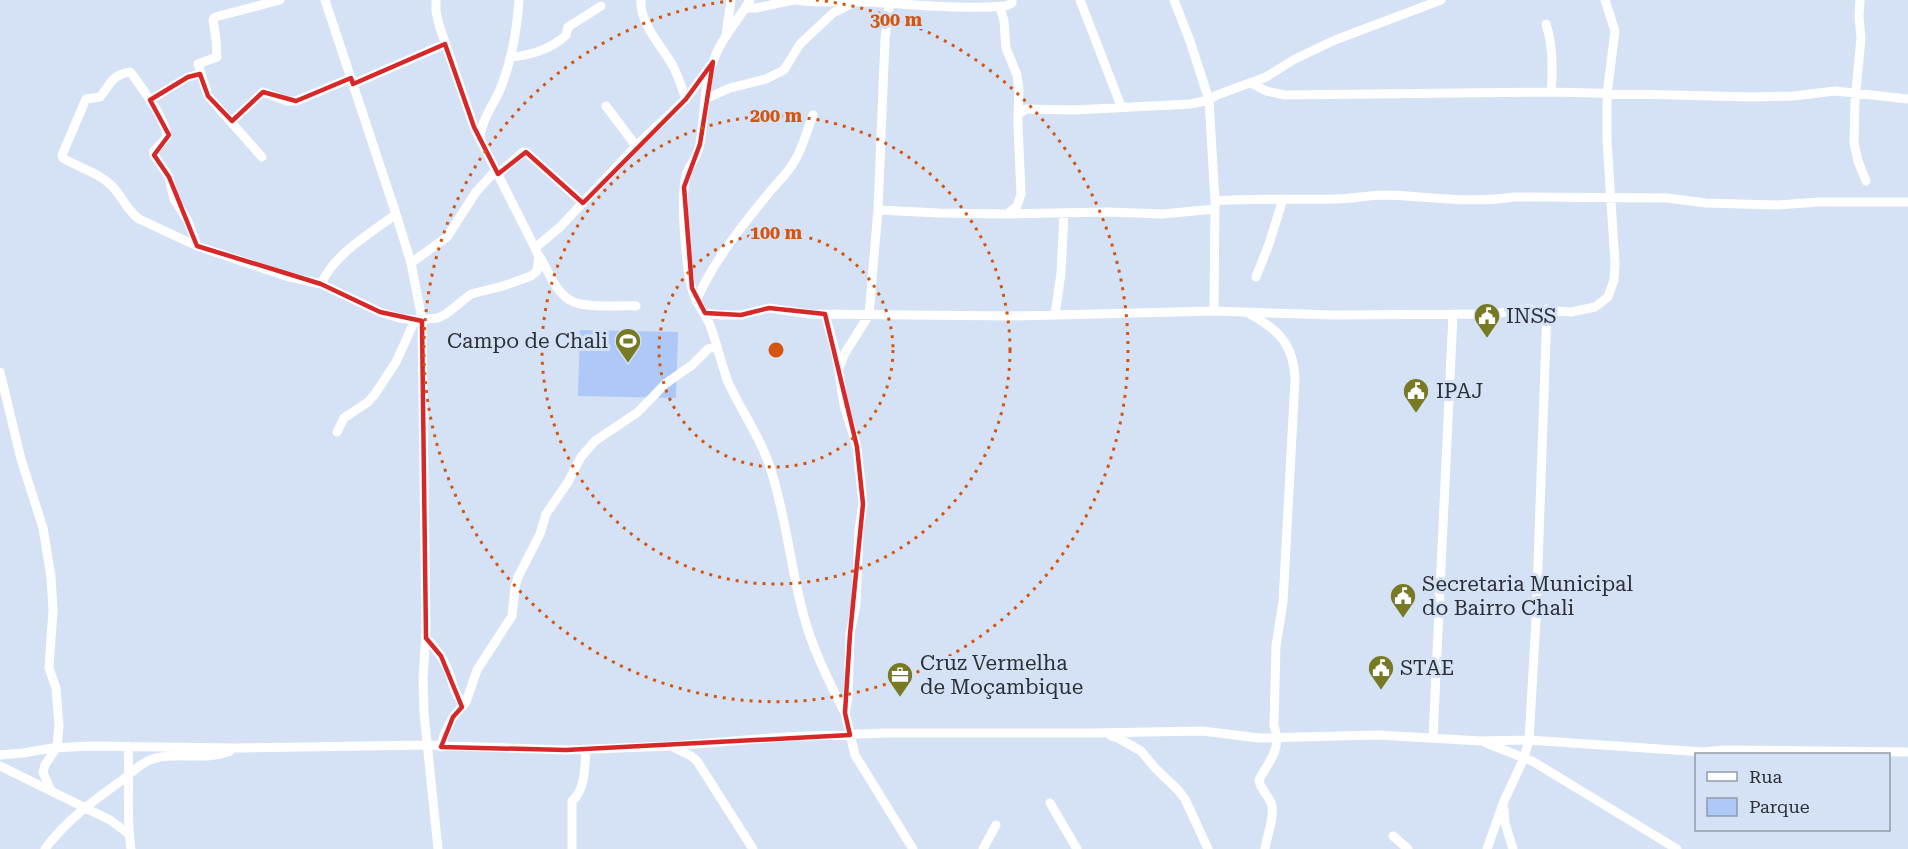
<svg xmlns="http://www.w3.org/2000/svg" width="1908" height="849" font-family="'Roboto Serif',serif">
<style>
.green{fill:#aec8f7}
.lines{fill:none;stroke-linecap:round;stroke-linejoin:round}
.minor{stroke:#fff;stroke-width:9}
.marked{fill:none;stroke:#d62828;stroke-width:4.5;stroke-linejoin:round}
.ring{fill:none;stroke:#d55510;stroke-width:3;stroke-dasharray:3 6}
.labels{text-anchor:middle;stroke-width:6;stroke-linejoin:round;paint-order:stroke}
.poi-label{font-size:21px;fill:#2c3138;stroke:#d5e1f5;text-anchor:start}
.centre{fill:#d55510;stroke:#d5e1f5;stroke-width:3}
.ring-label{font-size:18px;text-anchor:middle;font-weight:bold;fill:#d55510;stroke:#d5e1f5;stroke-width:6;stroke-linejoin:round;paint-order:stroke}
</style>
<rect width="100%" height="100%" fill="#d5e1f5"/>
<path class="green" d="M580,330L678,332L676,398L578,396Z"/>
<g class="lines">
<path class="minor" d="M325,0L396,214L411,263L422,319L426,631L423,679L424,713L438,849
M436,0V11L439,25L474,127L535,248
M641,0C639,24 663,47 674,68C679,78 682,89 686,99
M750,0C738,21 720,40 713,62C703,88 705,117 700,143C699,156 689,164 686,176C680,197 686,268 692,289C695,302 705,313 710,325C717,344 721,363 728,382C741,411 760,436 770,467C786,515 790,565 803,613C812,648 829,682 845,713
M797,0C820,4 843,1 866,2C913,4 959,10 1006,6L1012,3V0
M1080,0L1121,106
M1174,0L1190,41L1209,100L1215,201L1214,311L1333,315L1492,314L1527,309L1571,312L1595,307L1608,297L1614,280L1615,263L1607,140V94L1615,31L1605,0
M1860,0L1859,17L1861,38L1855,101L1854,143L1858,161L1866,181
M1000,7L1004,21L1006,48L1017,75L1019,90L1018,115
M745,8H756L794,0
M1546,24C1553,45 1553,70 1551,92
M726,35L731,0
M510,57C529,56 552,49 566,35L568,27L601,6
M1251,83L1266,91L1285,95L1551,92L1753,97L1794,96L1835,91L1908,99
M353,84L445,44
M705,99L730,88L766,79L784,70L800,44L833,13L851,4
M150,100L188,77L200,74
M606,106L636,146
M232,121L263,92L287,101H296L351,78
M480,139C481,119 494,105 501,87C512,60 517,28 519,0
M262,157L208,96L198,64L217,57L216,39L213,20L215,17L280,0
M498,174L523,152H526L583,203
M1215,201C1255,198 1295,200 1335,199C1352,199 1368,195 1385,195C1429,196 1469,204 1514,197L1667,198L1706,203L1777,205L1818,202H1908
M878,210L939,213L1007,214L1017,206L1021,194L1018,125V115L1026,109L1074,110L1191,104L1209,100L1217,95L1266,77L1295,59L1335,40L1441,0
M1008,214L1108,212L1162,214L1215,209
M197,246L188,221L174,199L169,177L154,155V151L167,137C167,121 142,88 132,74L130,72C111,75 111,84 100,97L86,99L62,155L63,158C79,168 98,172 112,186C122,196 127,211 139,219L197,246L286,276L321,284L380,312L399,318L415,320L438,318L446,314L471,294L503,286L531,276L537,271L539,257L535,248L560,227L636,146L686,99L713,62
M540,257C548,271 556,292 570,300C583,309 620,305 636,306
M411,263L447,237L476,192L496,170
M1256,277L1269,244L1283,199
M321,284C335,253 370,234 396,214
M696,301C713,262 741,227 768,194C777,183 787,174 794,162C803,148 807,130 813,115
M705,313L721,315H741L769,308L810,314L1011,316L1214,311
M825,314L836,354L844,405L857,447L863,504L859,530L856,604L850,634L848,697L845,713L855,755L913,849
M1250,314C1279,330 1294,345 1295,380L1283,602L1276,646L1274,725C1282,750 1270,759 1259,780C1260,790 1270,796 1272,806C1274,820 1267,835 1265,849
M1055,315L1061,273L1064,213
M839,368L845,353L869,315L878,210L885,39L890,0
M0,372L21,459L43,528L51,577L53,610L49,668L56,688L59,726L57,747L45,765L43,772L51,791
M337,432L344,418L368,402L375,394L396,362L415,320
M426,638C435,647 443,658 448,670C453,683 454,694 464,705
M1111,736L1118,738L1141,751L1155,768L1178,790L1185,799L1208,849
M1433,738L1453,314
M1486,743L1532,761L1677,849
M128,746C130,780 126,815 131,849
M441,747L444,735L453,717L466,702L477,670L512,616L515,587L518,577L540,534L546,514L568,482L581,457L595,441L638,412L665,384L692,365L708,349L717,346
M673,747L691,756L697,761L753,849
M0,755L23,753L52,748L91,746L235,748L427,745L566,750L670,746L784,737L886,733H1093L1202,731L1259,738L1378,735L1481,741L1529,740L1703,752L1724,750L1908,752
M0,766L110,820L129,834
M1050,803L1077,849
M1504,809L1505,823L1513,849
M1393,836L1408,849
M45,849C67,819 96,799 125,778C135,770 143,761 156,758C181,752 206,761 230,751
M572,849V801C585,791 585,766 586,750
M983,849L996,825
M1487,849L1504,801L1524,758L1529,740L1536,620L1547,309"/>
</g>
<path class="marked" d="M445,44L474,127L498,174L526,152L583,203L686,99L713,62L700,144L684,187L692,288L705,313L741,315L769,308L825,314L857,447L863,504L850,634L845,713L850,735L566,750L441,747L453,717L462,707L441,656L426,638L422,321L380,312L321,284L197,246L169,177L154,155L169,135L150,100L188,77L200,74L208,96L232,121L263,92L296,101L351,78L353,84Z"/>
<g class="ring">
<circle cx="776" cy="350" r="117"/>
<circle cx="776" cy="350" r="234"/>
<path d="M816 0A352 352 0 1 1 736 0"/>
</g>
<defs>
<g id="civic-pin" transform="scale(1.35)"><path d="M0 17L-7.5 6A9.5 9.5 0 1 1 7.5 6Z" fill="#777a23" stroke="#d5e1f5"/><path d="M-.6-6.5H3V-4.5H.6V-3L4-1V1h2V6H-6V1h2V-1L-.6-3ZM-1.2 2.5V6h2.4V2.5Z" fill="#fff"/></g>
<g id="stadium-pin" transform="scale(1.35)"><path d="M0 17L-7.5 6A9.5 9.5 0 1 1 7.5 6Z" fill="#777a23" stroke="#d5e1f5"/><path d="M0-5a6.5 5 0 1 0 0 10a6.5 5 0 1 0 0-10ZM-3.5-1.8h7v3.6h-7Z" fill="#fff"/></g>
<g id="office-pin" transform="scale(1.35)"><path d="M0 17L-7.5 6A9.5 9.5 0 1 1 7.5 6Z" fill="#777a23" stroke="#d5e1f5"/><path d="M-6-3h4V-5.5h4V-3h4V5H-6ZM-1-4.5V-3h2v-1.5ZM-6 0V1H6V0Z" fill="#fff"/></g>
</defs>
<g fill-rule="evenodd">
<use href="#civic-pin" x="1487" y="316"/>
<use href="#stadium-pin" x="628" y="341"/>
<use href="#civic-pin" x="1416" y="391"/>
<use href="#civic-pin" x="1403" y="596"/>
<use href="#civic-pin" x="1381" y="668"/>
<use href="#office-pin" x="900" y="675"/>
</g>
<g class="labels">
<g class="poi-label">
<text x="1506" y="323">INSS</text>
<text x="608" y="348" text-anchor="end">Campo de Chali</text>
<text x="1436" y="398">IPAJ</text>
<text x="1422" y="591">Secretaria Municipal<tspan x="1422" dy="24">do Bairro Chali</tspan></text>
<text x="920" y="670">Cruz Vermelha<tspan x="920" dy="24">de Moçambique</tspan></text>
<text x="1400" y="675">STAE</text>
</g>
</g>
<circle cx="776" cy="350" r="9" class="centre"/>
<g class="ring-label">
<text x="896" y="26">300 m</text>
<text x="776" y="122">200 m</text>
<text x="776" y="239">100 m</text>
</g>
<rect x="1695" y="753" width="195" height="78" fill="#d5e1f5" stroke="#919ba9" stroke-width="1.5"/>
<rect x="1707" y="772" width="30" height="9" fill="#ffffff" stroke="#919ba9" stroke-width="1.5"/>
<text x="1749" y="783" font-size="18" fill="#2c3138">Rua</text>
<rect x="1707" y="798" width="30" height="18" fill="#aec8f7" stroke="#919ba9" stroke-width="1.5"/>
<text x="1749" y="813" font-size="18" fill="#2c3138">Parque</text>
</svg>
